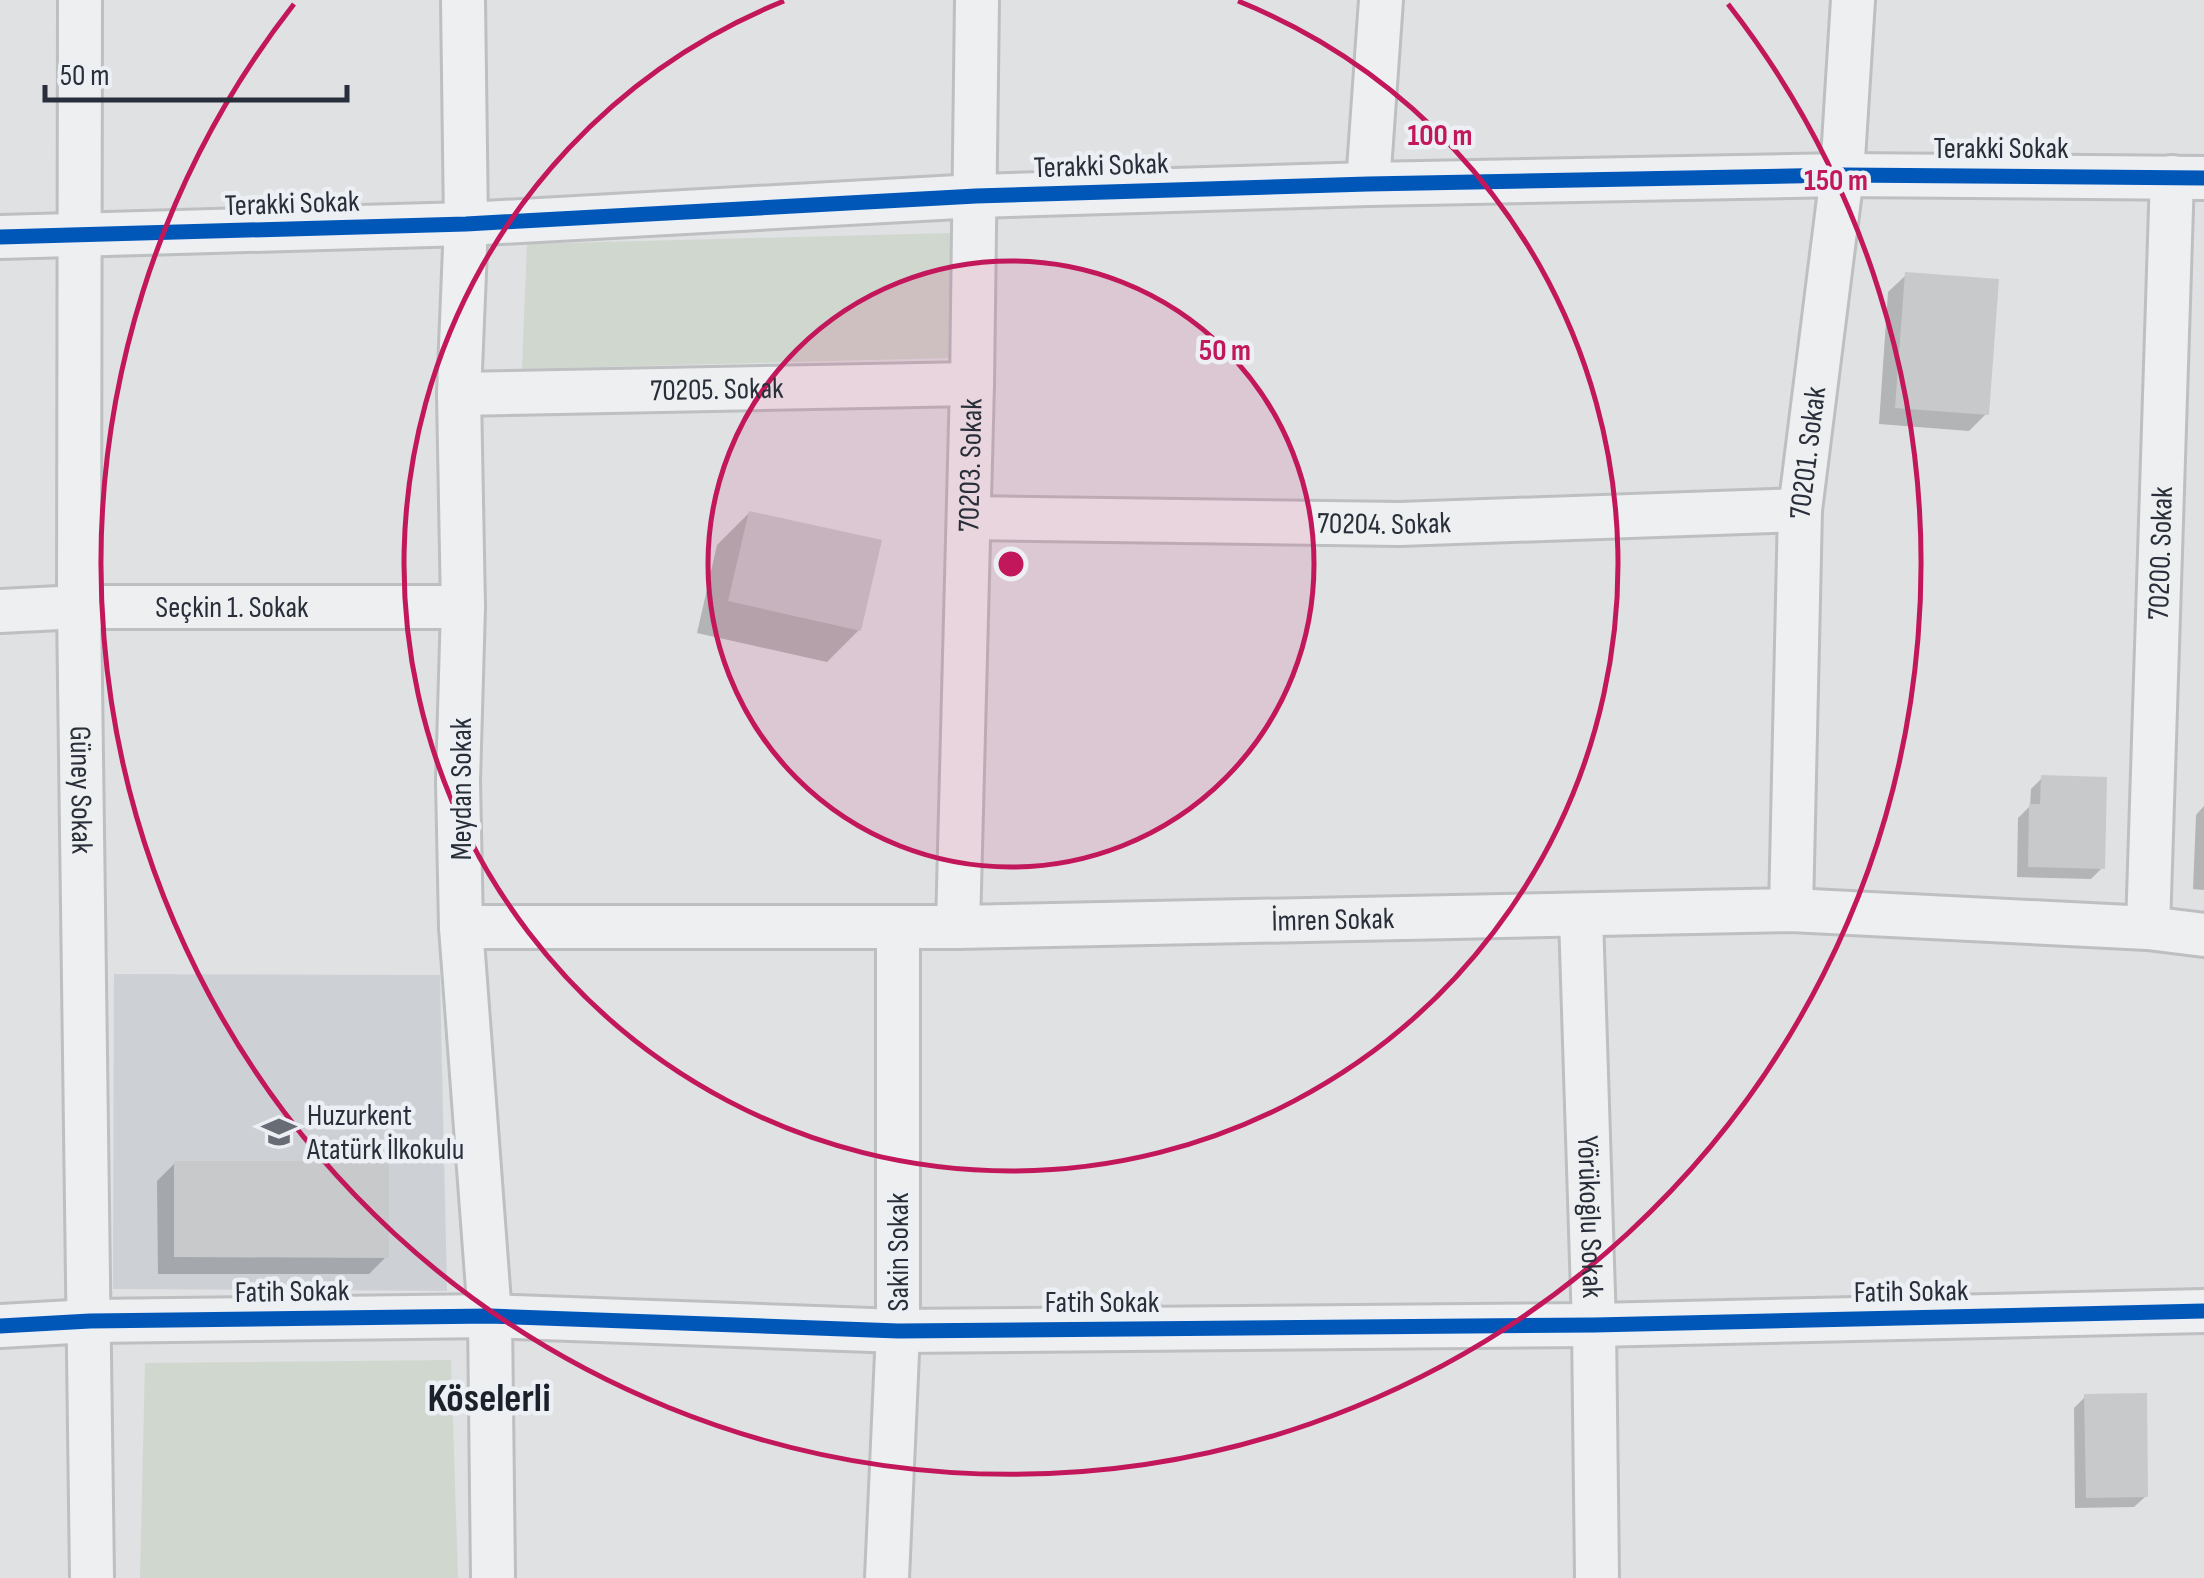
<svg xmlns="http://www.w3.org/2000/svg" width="2204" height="1578" font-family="'Sofia Sans Condensed',sans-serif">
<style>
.built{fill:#cdd1d6}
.green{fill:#d0d7cf}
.shadow{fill:#0003}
.building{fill:#c7c9cb}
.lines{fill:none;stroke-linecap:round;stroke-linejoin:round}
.minor-casing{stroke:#bdbfc1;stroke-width:48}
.minor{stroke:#eeeff0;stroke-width:42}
.cycleway-casing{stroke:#eceff3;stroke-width:21}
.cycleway{stroke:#0057b8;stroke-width:15}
.ring{fill:none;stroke:#c2185b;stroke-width:5}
.labels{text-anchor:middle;stroke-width:9;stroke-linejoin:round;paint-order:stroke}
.street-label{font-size:30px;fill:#282f3a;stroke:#eceff3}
.poi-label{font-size:30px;fill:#282f3a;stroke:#eceff3;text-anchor:start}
.district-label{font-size:40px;font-weight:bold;fill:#1b212b;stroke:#eceff3}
.centre{fill:#c2185b;stroke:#eceff3;stroke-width:5}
.ring-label{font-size:30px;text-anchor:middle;font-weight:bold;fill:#c2185b;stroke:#eceff3;stroke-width:9;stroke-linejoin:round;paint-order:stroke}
</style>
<rect width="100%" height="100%" fill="#dfe1e3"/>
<path class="built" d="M114,974L440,975L447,1291L113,1289Z"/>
<path class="green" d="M951,233V358L522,369L527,244Z
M451,1360L458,1578H140L145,1363Z"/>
<path class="shadow" d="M1906,275L1986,414L1969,431L1879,424L1888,292Z
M749,513L859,630L827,662L697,633L717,545Z
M2042,778L2103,867L2091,879L2017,877L2018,818L2030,806L2031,789Z
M2204,806V890L2193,889L2196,815Z
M324,1151L351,1165L386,1257L369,1274H158L157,1181L175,1163L311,1164Z
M2085,1397L2146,1496L2134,1507L2075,1508L2074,1408Z"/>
<path class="building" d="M1905,272L1999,279L1989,415L1895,408Z
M749,511L882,540L861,631L728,601Z
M2041,775L2107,777L2105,869L2028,867L2029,804H2040Z
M353,1148L354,1163L389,1162V1258L174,1257V1161H323V1149Z
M2147,1393L2148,1497L2086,1498L2084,1394Z"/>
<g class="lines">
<g class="minor-casing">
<g id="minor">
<path id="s1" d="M80,0L79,607L92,1578"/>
<path d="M463,0L466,224L459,394L463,607L458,781L461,927L490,1316L493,1578"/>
<path d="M1368,184L1381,0"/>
<path d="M0,237L466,224L976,196L1368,184L1842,175L2204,178"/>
<path id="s2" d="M459,394L972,384"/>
<path id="s3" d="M969,518L1400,524L1800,510"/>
<path id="s4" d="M0,611L79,607H463"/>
<path id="s5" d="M1791,910L1800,510L1842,175L1853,0"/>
<path id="s6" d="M1581,917L1594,1325L1597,1578"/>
<path id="s7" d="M461,927H958L1791,910L2148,928L2204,935"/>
<path id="s8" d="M958,927L972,384L977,0"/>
<path id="s9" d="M2148,928L2172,177"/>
<path d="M0,1326L90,1321L490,1316L898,1331L1594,1325L2204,1311"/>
<path d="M887,1578L898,1331V927"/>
</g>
</g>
<use href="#minor" class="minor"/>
<g class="cycleway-casing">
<path id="cycleway" d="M0,237L466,224L976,196L1368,184L1842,175L2204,178
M0,1326L90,1321L490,1316L898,1331L1594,1325L2204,1311"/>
</g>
<use href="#cycleway" class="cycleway"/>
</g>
<circle cx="1011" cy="564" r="303" fill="#c2185b" fill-opacity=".12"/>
<g class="ring">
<circle cx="1011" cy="564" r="303"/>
<path d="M1238 1A607 607 0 1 1 784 1"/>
<path d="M1728 4A910 910 0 1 1 294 4"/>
</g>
<defs>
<g id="school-bare" transform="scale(2.7)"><path d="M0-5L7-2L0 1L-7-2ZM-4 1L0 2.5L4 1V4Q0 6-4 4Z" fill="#686d75" stroke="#eceff3" stroke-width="2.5" paint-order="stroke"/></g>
</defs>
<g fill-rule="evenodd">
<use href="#school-bare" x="279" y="1132"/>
</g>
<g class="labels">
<g class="street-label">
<text x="2001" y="158">Terakki Sokak</text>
<text transform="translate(1101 165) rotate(-2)" y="10">Terakki Sokak</text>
<text transform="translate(292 203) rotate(-2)" y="10">Terakki Sokak</text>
<text dy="10" stroke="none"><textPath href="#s2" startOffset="258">70205. Sokak</textPath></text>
<text dy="10" stroke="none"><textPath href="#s5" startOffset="458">70201. Sokak</textPath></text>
<text dy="10" stroke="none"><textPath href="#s8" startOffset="462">70203. Sokak</textPath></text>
<text dy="10" stroke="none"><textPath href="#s3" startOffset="415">70204. Sokak</textPath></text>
<text dy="10" stroke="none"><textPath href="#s9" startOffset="375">70200. Sokak</textPath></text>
<text dy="10" stroke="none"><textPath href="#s4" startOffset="232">Seçkin 1. Sokak</textPath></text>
<text dy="10" stroke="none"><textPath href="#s1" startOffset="790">Güney Sokak</textPath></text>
<text transform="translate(461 789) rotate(-90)" y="10">Meydan Sokak</text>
<text dy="10" stroke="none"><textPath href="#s7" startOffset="872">İmren Sokak</textPath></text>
<text dy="10" stroke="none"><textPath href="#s6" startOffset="300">Yörükoğlu Sokak</textPath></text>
<text transform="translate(898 1252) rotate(-90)" y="10">Sakin Sokak</text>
<text transform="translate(292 1291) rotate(-1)" y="10">Fatih Sokak</text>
<text transform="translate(1911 1291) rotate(-1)" y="10">Fatih Sokak</text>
<text x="1102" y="1312">Fatih Sokak</text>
</g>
<g class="poi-label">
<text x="307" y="1125">Huzurkent<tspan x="307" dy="34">Atatürk İlkokulu</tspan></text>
</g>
<g class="district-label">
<text x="489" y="1411">Köselerli</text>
</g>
</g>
<circle cx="1011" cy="564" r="15" class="centre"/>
<g class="ring-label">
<text x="1440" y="145">100 m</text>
<text x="1836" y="190">150 m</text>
<text x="1225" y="360">50 m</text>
</g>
<path d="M45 85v15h302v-15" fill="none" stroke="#282f3a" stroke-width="5"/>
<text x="60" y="85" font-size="30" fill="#282f3a" stroke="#eceff3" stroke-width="8" paint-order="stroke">50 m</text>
</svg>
